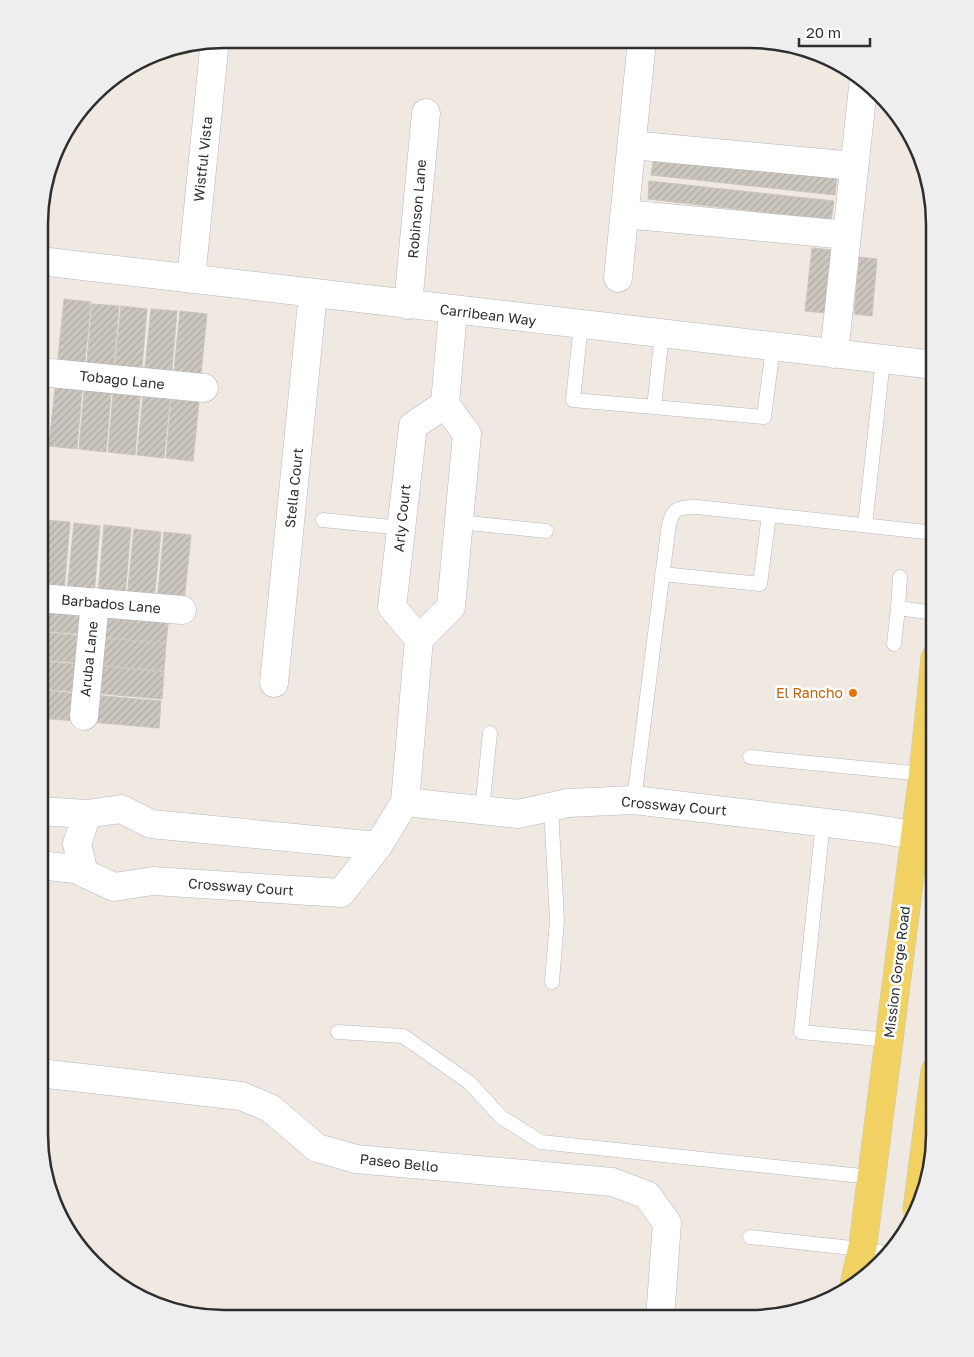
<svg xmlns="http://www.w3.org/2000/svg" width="974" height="1357" font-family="'Golos Text',sans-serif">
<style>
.building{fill:url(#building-hatch);stroke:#cbc5ba}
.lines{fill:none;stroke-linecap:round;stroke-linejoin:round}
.lane-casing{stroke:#b4b7c1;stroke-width:15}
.street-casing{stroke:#b4b7c1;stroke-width:29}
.primary-casing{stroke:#c9c9c9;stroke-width:29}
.lane{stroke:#fff;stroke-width:14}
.street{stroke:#fff;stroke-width:28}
.primary{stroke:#f2d163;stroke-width:28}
.food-dot{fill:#e8710a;stroke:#fff;stroke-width:2}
.labels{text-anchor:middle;stroke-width:5;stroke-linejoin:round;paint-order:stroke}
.street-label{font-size:14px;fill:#2e2e2e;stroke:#fff}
.food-label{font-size:14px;fill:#c56008;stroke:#fff;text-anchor:end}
.rim{fill:none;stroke:#2e2e2e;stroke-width:2.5}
</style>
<defs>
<pattern id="building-hatch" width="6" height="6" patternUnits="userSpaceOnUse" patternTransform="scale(1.25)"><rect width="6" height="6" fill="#cbc7bf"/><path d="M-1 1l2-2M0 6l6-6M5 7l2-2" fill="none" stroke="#afaba4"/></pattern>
</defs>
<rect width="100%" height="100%" fill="#efe9e1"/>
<path class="building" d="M654,157L837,176L835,195L651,175Z
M649,181L834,201L831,220L648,199Z
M812,248L831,250L825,313L805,311Z
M859,257L877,259L872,316L854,314Z
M64,299L91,302L84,370L57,367Z
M92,304L119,306L113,375L86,372Z
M121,306L147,309L141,378L114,375Z
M151,309L177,311L171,380L144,377Z
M180,311L207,314L200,383L173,380Z
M56,377L83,380L77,449L49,446Z
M85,381L112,383L106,452L79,449Z
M114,383L141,386L135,455L108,452Z
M144,387L171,389L164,458L137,455Z
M172,389L200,392L193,461L166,458Z
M44,520L70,522L64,591L40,589Z
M74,523L100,526L94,595L67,592Z
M104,525L131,528L125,596L98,594Z
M134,529L161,532L154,600L127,597Z
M164,532L191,535L184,603L157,601Z
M40,603L86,607L84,634L40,631Z
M100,610L169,616L166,643L98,637Z
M40,632L84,636L81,663L40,660Z
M98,638L166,643L164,671L96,665Z
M40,661L82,665L79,692L40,689Z
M95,666L164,672L162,699L93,693Z
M40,690L80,694L77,721L39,718Z
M92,695L161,701L159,728L90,722Z"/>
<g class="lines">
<g class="lane-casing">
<path id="lane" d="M581,325L573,400L654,407
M662,334L654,407L764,417L773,347
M323,520L401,528
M459,522L546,531
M865,525L883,360
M662,574L760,584L769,515
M898,608L900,577
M894,644L898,608L935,613
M750,757L923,774
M634,800L668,531C671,509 676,507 697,507L935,533
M551,807L557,920L552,982
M482,810L490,733
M823,822L801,1032L889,1040
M338,1032L403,1036L470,1083L501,1117L541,1142L871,1177
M750,1237L861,1249L889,1254"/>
</g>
<g class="street-casing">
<path id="street" d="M632,145L854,166
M625,214L847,235
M40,261L935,365
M618,278L642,40
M191,279L215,40
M408,305L426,113
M834,354L864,78
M40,372L204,388
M40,598L182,610
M419,639L392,607L413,426L445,404
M274,683L313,293
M84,716L95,602
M405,802L518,814L568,803L634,800L869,828L935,838
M39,811L87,814L121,809L151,824L378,846
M39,865L75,869L114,887L153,881L341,893L378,846L405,802L419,639L451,607L467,434L445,404L453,311
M84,873L77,844L87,814
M39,1073L241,1096L270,1108L317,1148L356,1159L612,1182L647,1195L667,1223L660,1318"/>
</g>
<g class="primary-casing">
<path id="primary" d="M917,1209L935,1071
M854,1285L863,1244L923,774L935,658"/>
</g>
<use href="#lane" class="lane"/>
<use href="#street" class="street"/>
<use href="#primary" class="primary"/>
</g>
<circle class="food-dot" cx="853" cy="693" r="5"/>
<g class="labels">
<g class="street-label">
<text transform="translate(203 159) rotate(-84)" y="5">Wistful Vista</text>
<text transform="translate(417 209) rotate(-85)" y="5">Robinson Lane</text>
<text transform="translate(488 315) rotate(7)" y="5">Carribean Way</text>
<text transform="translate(122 380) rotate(6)" y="5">Tobago Lane</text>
<text transform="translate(294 488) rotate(-84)" y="5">Stella Court</text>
<text transform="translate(402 518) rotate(-84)" y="5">Arly Court</text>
<text transform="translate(111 604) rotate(5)" y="5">Barbados Lane</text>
<text transform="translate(89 659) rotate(-84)" y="5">Aruba Lane</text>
<text transform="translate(674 806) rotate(5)" y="5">Crossway Court</text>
<text transform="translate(241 887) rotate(4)" y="5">Crossway Court</text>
<text transform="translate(897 972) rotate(-83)" y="5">Mission Gorge Road</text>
<text transform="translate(399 1163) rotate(6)" y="5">Paseo Bello</text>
</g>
<g class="food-label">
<text x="843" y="698">El Rancho</text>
</g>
</g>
<path d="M0 0H974V1357H0ZM224 48H750A176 176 0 0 1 926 224V1134A176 176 0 0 1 750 1310H224A176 176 0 0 1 48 1134V224A176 176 0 0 1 224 48Z" fill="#eee" fill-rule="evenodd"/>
<path class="rim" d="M224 48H750A176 176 0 0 1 926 224V1134A176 176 0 0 1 750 1310H224A176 176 0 0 1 48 1134V224A176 176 0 0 1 224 48Z"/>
<path d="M799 38v8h71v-8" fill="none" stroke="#2e2e2e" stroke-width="2.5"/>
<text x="806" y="38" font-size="15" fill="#2e2e2e" stroke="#ffffff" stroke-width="4" paint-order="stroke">20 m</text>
</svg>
